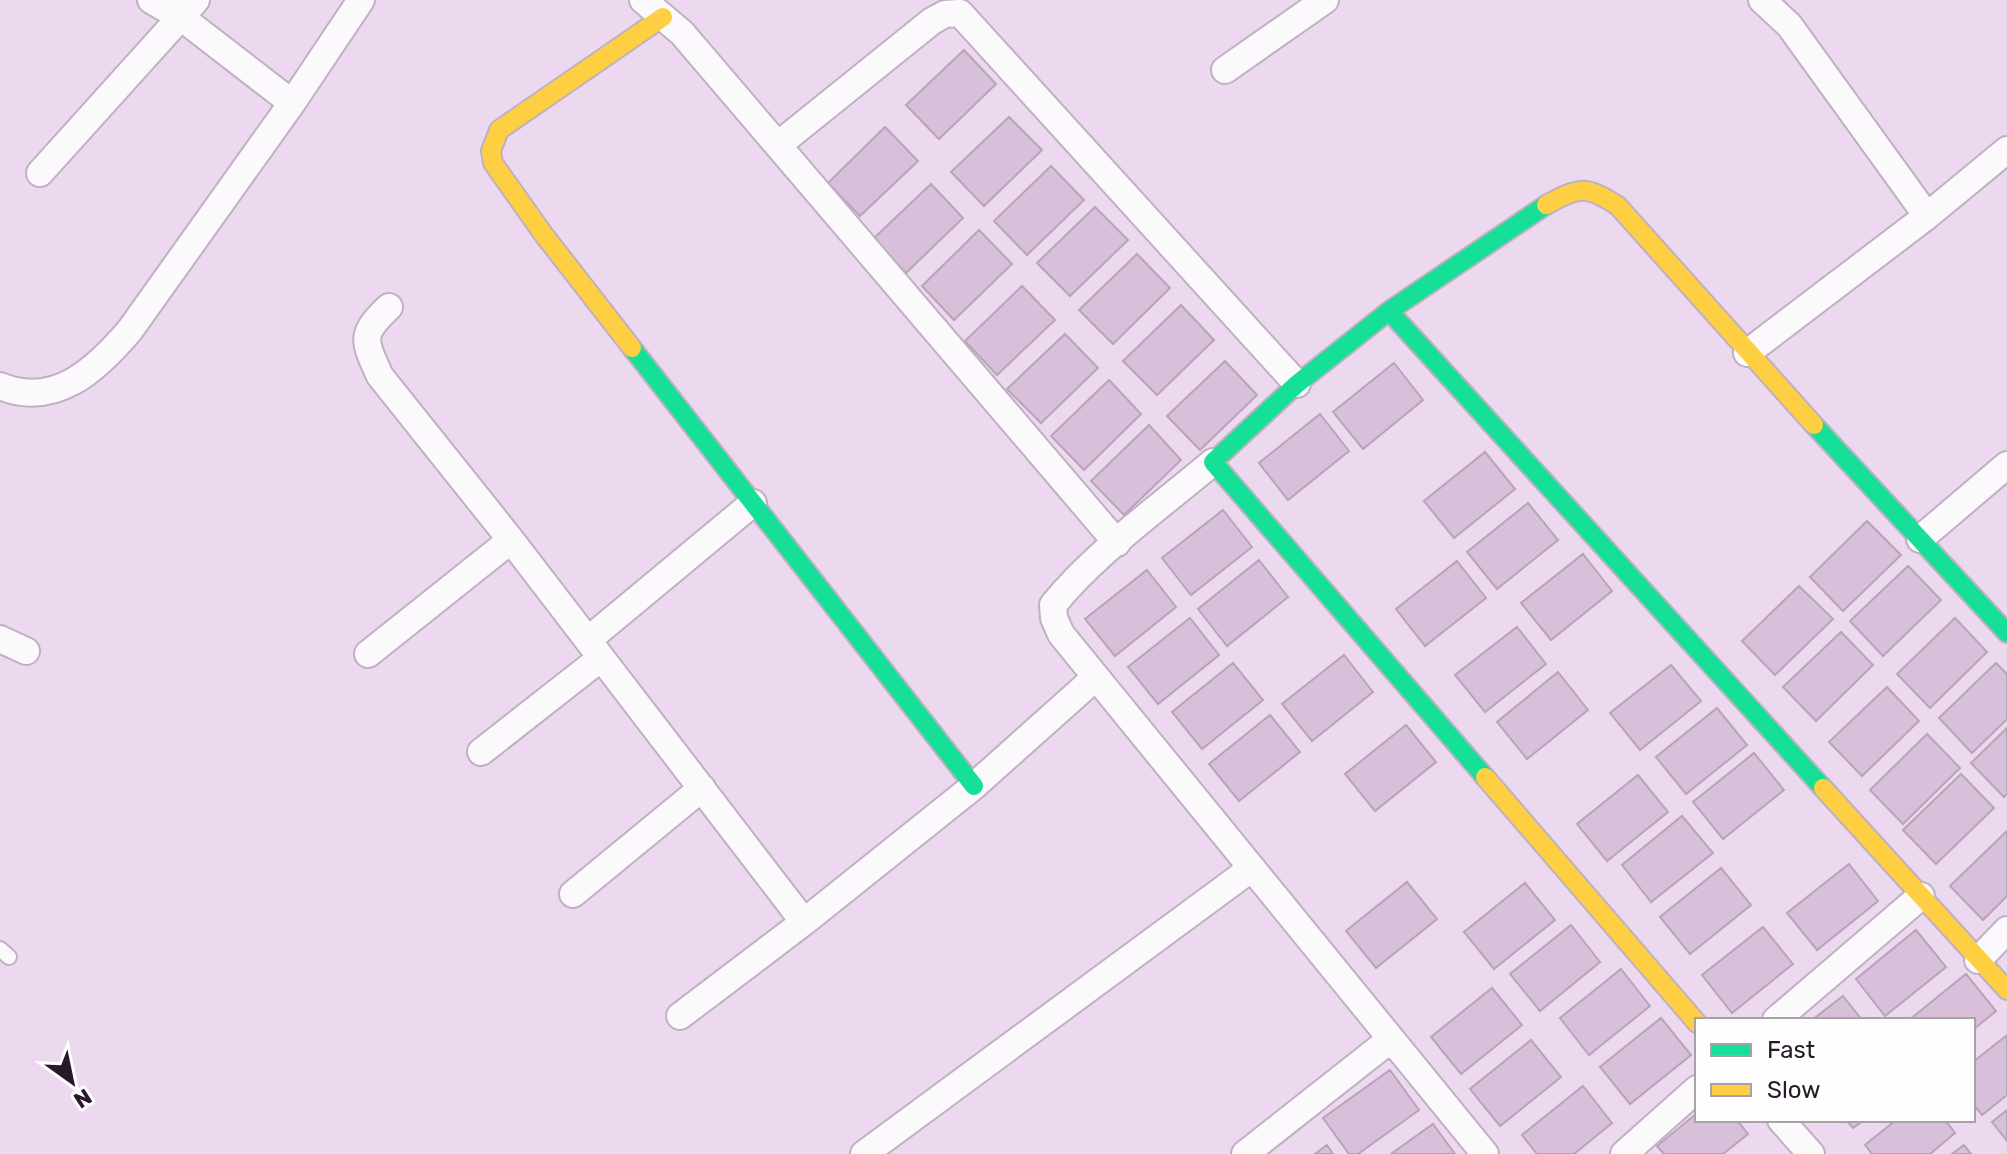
<svg xmlns="http://www.w3.org/2000/svg" width="2007" height="1154" font-family="Rubik,sans-serif">
<style>
.building{fill:#d8c0db;stroke:#b5a6b7;stroke-width:2}
.lines{fill:none;stroke-linecap:round;stroke-linejoin:round}
.lane-casing{stroke:#bfb0c2;stroke-width:18}
.street-casing{stroke:#bfb0c2;stroke-width:30}
.fast-casing{stroke:#bfb0c2;stroke-width:22}
.slow-casing{stroke:#bfb0c2;stroke-width:22}
.lane{stroke:#fcf9fd;stroke-width:14}
.street{stroke:#fcf9fd;stroke-width:26}
.fast{stroke:#16e098;stroke-width:18}
.slow{stroke:#ffcf43;stroke-width:18}
</style>
<rect width="100%" height="100%" fill="#ecd8ef"/>
<path class="building" d="M964,50L996,84L939,139L906,105Z
M1009,117L1042,150L984,206L951,172Z
M885,127L918,161L860,216L828,183Z
M1051,166L1084,200L1027,255L994,221Z
M931,184L963,218L906,273L873,239Z
M1095,207L1128,240L1070,296L1037,263Z
M979,230L1012,264L954,320L922,286Z
M1137,254L1170,288L1113,344L1079,310Z
M1022,286L1055,320L997,375L965,341Z
M1181,305L1214,340L1157,395L1123,361Z
M1065,334L1098,368L1041,423L1007,389Z
M1225,361L1257,395L1200,450L1167,416Z
M1394,363L1423,400L1363,449L1333,412Z
M1109,380L1141,414L1084,470L1051,436Z
M1320,414L1349,451L1288,500L1259,463Z
M1149,425L1181,460L1124,515L1091,481Z
M1485,452L1515,489L1454,538L1424,501Z
M1528,503L1558,540L1497,589L1467,552Z
M1223,510L1252,547L1191,595L1162,558Z
M1867,521L1901,555L1843,611L1810,577Z
M1583,554L1612,591L1551,640L1521,603Z
M1259,560L1288,597L1227,646L1198,609Z
M1457,561L1486,598L1425,646L1396,609Z
M1908,566L1941,600L1883,656L1850,621Z
M1147,570L1176,607L1115,656L1085,619Z
M1799,586L1833,619L1775,675L1742,641Z
M1190,618L1219,655L1158,704L1128,667Z
M1955,618L1987,652L1930,708L1897,674Z
M1517,627L1546,664L1485,712L1455,675Z
M1841,632L1873,665L1816,721L1783,687Z
M1344,655L1373,692L1312,741L1282,704Z
M1233,663L1263,700L1202,749L1172,712Z
M1996,663L2007,674V719L1972,753L1939,718Z
M1671,665L1701,701L1640,750L1610,713Z
M1558,672L1588,710L1527,759L1497,722Z
M1887,687L1919,721L1862,776L1829,742Z
M1717,708L1747,745L1686,794L1656,757Z
M1270,715L1300,752L1239,801L1209,764Z
M1406,725L1436,762L1375,811L1345,774Z
M2007,728V794L2004,797L1971,763Z
M1927,734L1960,768L1903,824L1870,790Z
M1754,753L1784,790L1723,839L1693,802Z
M1961,774L1994,808L1936,864L1903,830Z
M1638,775L1668,812L1607,861L1577,824Z
M1682,816L1713,853L1651,902L1622,865Z
M2007,831V896L1983,920L1950,886Z
M1849,864L1878,901L1817,950L1787,913Z
M1721,868L1751,905L1690,954L1660,917Z
M1407,882L1437,919L1376,968L1346,931Z
M1525,883L1555,920L1494,969L1464,932Z
M1571,925L1600,962L1540,1011L1510,974Z
M1763,927L1793,964L1732,1013L1702,975Z
M1916,930L1946,967L1885,1016L1856,979Z
M1621,969L1650,1006L1589,1055L1560,1018Z
M1966,974L1996,1011L1973,1030V1020H1909Z
M1492,988L1522,1025L1461,1074L1431,1037Z
M1843,996L1862,1020H1812Z
M1661,1018L1691,1055L1630,1104L1600,1067Z
M2007,1035V1095L1982,1115L1973,1104V1062Z
M1531,1040L1561,1077L1500,1126L1470,1089Z
M1390,1070L1419,1110L1358,1154H1349L1323,1118Z
M1583,1086L1612,1123L1574,1154H1537L1522,1135Z
M2007,1110V1141L1992,1122Z
M1697,1113V1120H1737L1748,1134L1723,1154H1664L1657,1146Z
M1846,1120H1864L1853,1128Z
M1896,1120H1945L1955,1133L1930,1154H1872L1865,1145Z
M1433,1124L1455,1154H1391Z
M1327,1145L1333,1154H1315Z
M1964,1145L1971,1154H1952Z"/>
<g class="lines">
<g class="lane-casing">
<path id="lane" d="M0,949L9,957"/>
</g>
<g class="street-casing">
<path id="street" d="M151,0L182,18L292,103
M643,0L682,33L1117,543
M1762,0L1789,25L1927,216
M1225,70L1325,0
M778,145L932,21L945,14L960,13L1297,384
M40,173L196,0
M389,307C359,335 364,341 380,376L511,540L804,922
M1747,353L1927,216L2007,150
M0,386C55,409 97,369 130,330L292,103L361,0
M1213,462C1161,506 1095,553 1053,605L1054,618L1061,634L1485,1154
M1920,539L2007,465
M0,639L26,651
M588,640L753,503
M368,654L511,540
M481,752L601,658
M573,894L702,788
M1978,960L2007,930
M680,1016L804,922L974,786L1096,677
M1776,1020L1921,896
M1781,1120L1811,1154
M864,1154L1252,868
M1245,1154L1391,1039
M1624,1154L1697,1089"/>
</g>
<g class="fast-casing">
<path id="fast" d="M1389,311L1823,788
M632,348L974,786
M1814,425L2007,633
M1485,777L1213,462L1297,384L1389,311L1546,205"/>
</g>
<g class="slow-casing">
<path id="slow" d="M1546,205C1579,187 1586,185 1618,206L1814,425
M632,348L544,235L493,163L491,151L499,130L663,17
M1485,777L1697,1023
M1823,788L2007,990"/>
</g>
<use href="#lane" class="lane"/>
<use href="#street" class="street"/>
<use href="#fast" class="fast"/>
<use href="#slow" class="slow"/>
</g>
<rect x="1695" y="1018" width="280" height="104" fill="#fefefe" stroke="#a8a2a8" stroke-width="2"/>
<rect x="1711" y="1044" width="40" height="12" fill="#16e098" stroke="#a8a2a8" stroke-width="2"/>
<text x="1767" y="1058" font-size="24" fill="#261928">Fast</text>
<rect x="1711" y="1084" width="40" height="12" fill="#ffcf43" stroke="#a8a2a8" stroke-width="2"/>
<text x="1767" y="1098" font-size="24" fill="#261928">Slow</text>
<g transform="translate(72 1082) rotate(147)" stroke="#fefefe" stroke-width="6" paint-order="stroke">
<path d="M0-6L14 30L0 20L-14 30Z" fill="#261928"/>
<text y="-12" font-size="22" font-weight="bold" text-anchor="middle" fill="#261928">N</text>
</g>
</svg>
